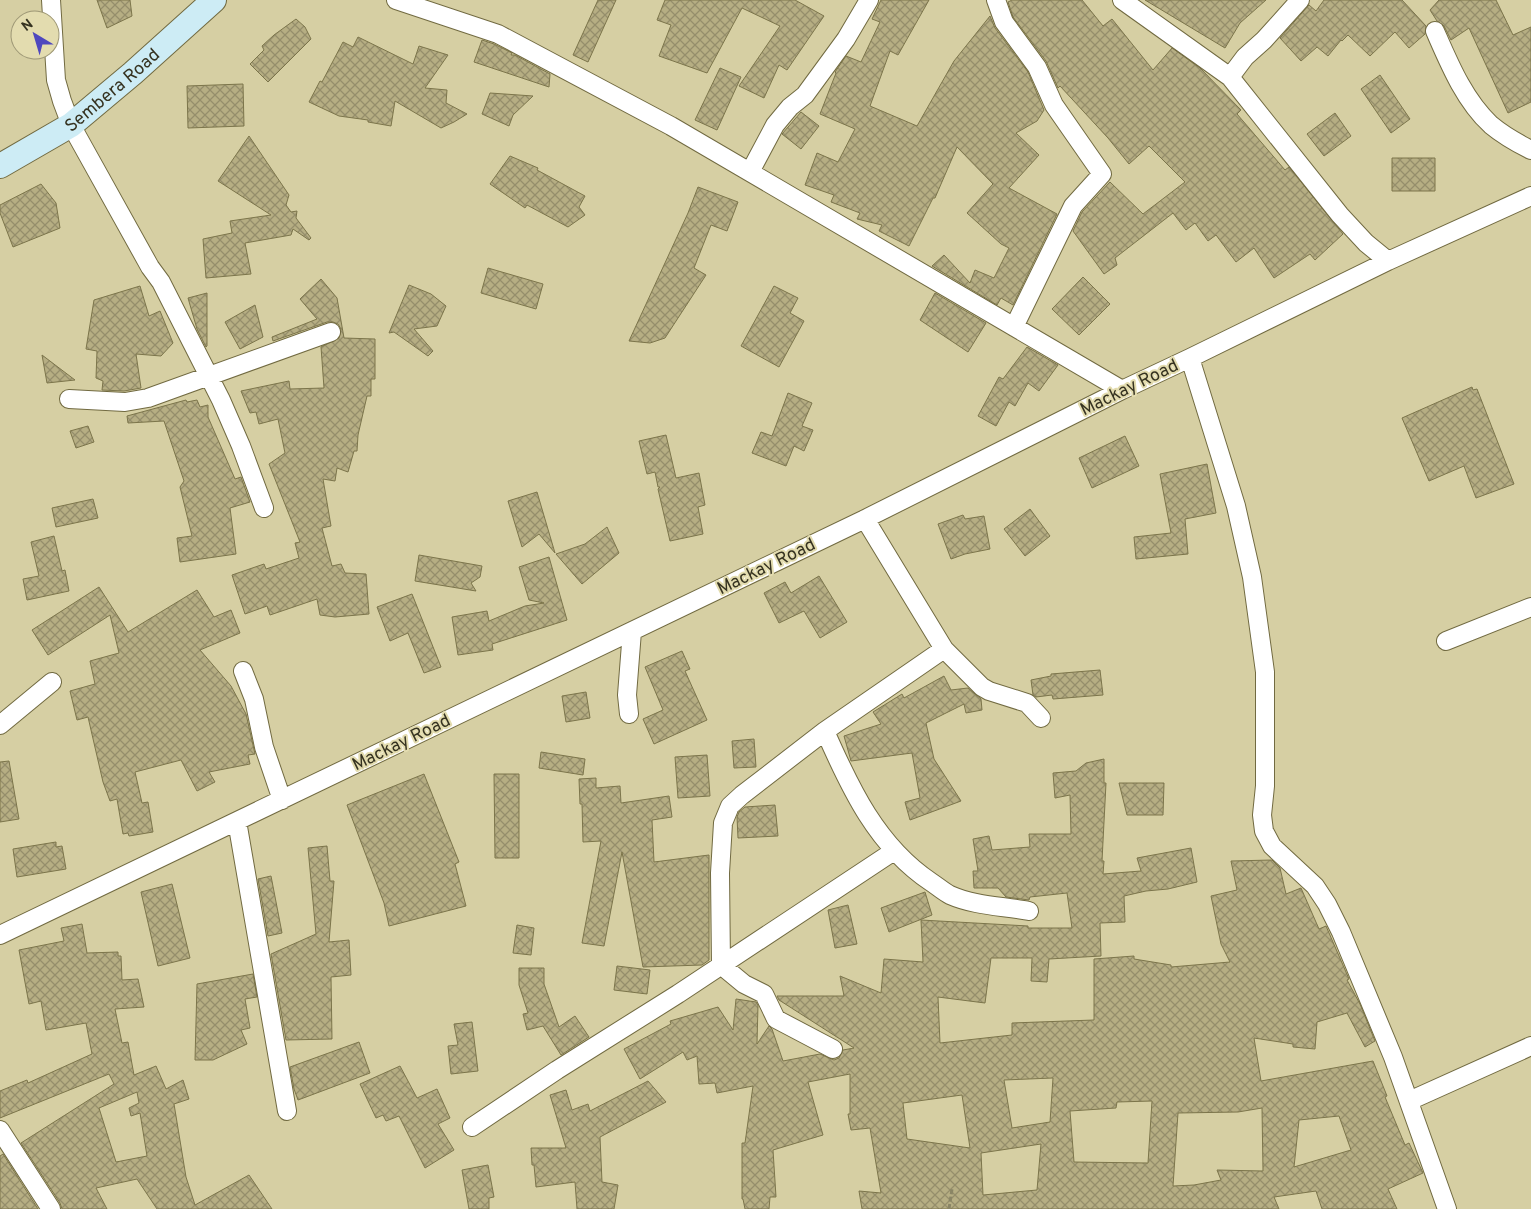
<svg xmlns="http://www.w3.org/2000/svg" width="1531" height="1209" font-family="Overpass,sans-serif">
<style>
.building{fill:url(#building-cross-hatch);stroke:#7c754b;fill-rule:evenodd}
.lines{fill:none;stroke-linecap:round;stroke-linejoin:round}
.street-casing{stroke:#716a41;stroke-width:20}
.secondary-casing{stroke:#716a41;stroke-width:26}
.path{stroke:#8a8565;stroke-width:3;stroke-dasharray:5 2.5;stroke-linecap:butt}
.street{stroke:#fff;stroke-width:18}
.secondary{stroke:#cdecf5;stroke-width:24}
.labels{text-anchor:middle;stroke-width:4;stroke-linejoin:round;paint-order:stroke}
.street-label{font-size:18px;fill:#363321;stroke:#e3dcaf}
</style>
<defs>
<pattern id="building-cross-hatch" width="8" height="8" patternUnits="userSpaceOnUse" patternTransform="scale(1.25)"><rect width="8" height="8" fill="#b6ae83"/><path d="M0 0l8 8M0 8l8-8" fill="none" stroke="#958e6b"/></pattern>
</defs>
<rect width="100%" height="100%" fill="#d6cfa3"/>
<path class="building" d="M97,0H130L132,16L107,28Z
M598,0H616L588,62L573,55Z
M665,0H795L824,16L787,70L779,65L764,98L739,86L780,26L742,8L707,73L659,56L671,25L657,20Z
M881,0H929L898,55L890,51L870,106L917,126L954,61L990,16L995,28L1028,72L1044,110L1037,121L1016,133L1039,155L1009,188L1057,214L1013,305L1001,298L997,305L932,266L944,255L970,283L975,270L994,278L1009,248L1001,244L967,213L993,184L957,147L935,198H933L909,246L879,231L882,225L857,219L860,213L831,202L834,195L805,185L817,153L838,162L855,129L820,114L836,73L835,72L846,56L861,62L880,22L872,19Z
M1012,0H1082L1103,26L1112,19L1153,70L1172,48L1200,68L1241,110L1237,114L1285,170L1289,167L1343,234L1315,260L1310,254L1274,278L1254,248L1236,262L1216,235L1208,241L1195,223L1186,230L1173,213L1115,258L1117,265L1104,274L1073,231L1082,212L1110,182L1143,214L1185,182L1149,146L1129,164L1108,138L1060,86L1058,88L1046,61L1013,17L1008,2Z
M1145,0H1266L1240,23L1225,48Z
M1324,0H1402L1426,26L1425,34L1409,48L1395,32L1370,56L1348,35L1342,41L1341,40L1328,56L1317,47L1301,61L1280,38L1309,5L1316,11Z
M1439,0H1496L1513,35L1531,27V102L1508,113L1469,28L1451,40L1444,26L1437,21L1430,10Z
M296,19L305,27L311,39L268,82L250,64L264,50L262,46L274,35Z
M358,37L413,64L419,46L448,55L425,88L447,90L446,103L467,114L454,122L441,128L395,101L391,126L368,122V120L339,116L309,102L320,81L322,82L343,42L353,47Z
M482,40L494,44L512,53L511,55H515L550,74L549,87L474,62Z
M720,68L741,77L717,130L695,120Z
M1380,75L1410,119L1391,133L1361,89Z
M243,84L244,126L188,128L187,86Z
M490,93L533,96L513,115L509,126L482,114Z
M801,112L819,126L801,149L782,134Z
M1335,113L1351,136L1324,156L1307,134Z
M249,136L289,195L286,205L291,212L297,211L296,218L311,238L309,240L293,229L291,235L245,243L251,274L206,278L203,239L232,233L230,221L271,215L218,181Z
M510,156L538,168L537,170L585,196L579,207L585,215L568,227L527,205L525,208L490,184Z
M1392,158H1435V191H1392Z
M41,184L56,203L60,228L13,247L0,213V205Z
M698,187L738,202L727,231L711,225L694,268L706,275L665,338L650,343L629,341L688,213Z
M488,268L543,284L536,309L481,293Z
M1083,277L1110,304L1079,335L1052,309Z
M321,279L337,298L344,338L375,339V379H371V396H367L358,435L357,451H354L348,472L337,468L335,481L323,479L331,526L322,528L332,566L341,564L345,573L366,574L369,614L335,617L320,615L317,599L270,615L267,606L245,614L232,575L264,564L266,569L299,558L295,543L300,542L269,464L285,453L278,419L259,424L256,412L250,413L241,391L289,381L290,389L324,388L321,347L339,338L341,329L338,324L333,322H327L273,341L272,337L317,319L300,299Z
M409,285L431,294L446,306L437,326L414,329L433,351L428,356L394,332L389,333Z
M140,286L149,316L160,311L173,343L161,356L136,354L141,388L124,391L102,390L103,381L96,378L97,351L86,349L94,300Z
M774,286L798,298L790,313L804,321L779,367L741,346Z
M207,293V346L206,347L197,329L188,298Z
M935,293L986,323L968,352L920,320Z
M255,305L263,337L240,349L225,322Z
M1027,347L1058,365L1039,391L1028,383L1015,406L1009,402L996,426L978,416L999,377L1003,379Z
M42,355L75,380L47,383Z
M1472,387L1473,390L1477,389L1514,484L1476,498L1464,466L1429,481L1402,418Z
M788,393L812,403L802,426L813,430L804,451L794,446L786,466L752,453L761,432L772,436Z
M186,400L187,402L197,400L200,407L208,405V417L235,479L241,477L250,502L230,508L236,554L180,562L177,538L192,536L180,487L184,481L164,421L128,423L127,416Z
M88,426L94,442L76,448L70,431Z
M666,435L676,478L699,473L705,505L698,507L703,534L670,541L658,489L660,487H658L655,472L647,474L639,441Z
M1125,436L1139,466L1092,488L1079,458Z
M1207,464L1216,513L1185,519L1188,554L1136,559L1134,537L1171,533L1160,474Z
M537,492L555,553L539,534L522,547L508,501Z
M93,499L98,518L56,527L52,508Z
M1030,509L1050,536L1025,556L1004,529Z
M963,515L965,519L984,516L990,549L965,554L951,559L938,524Z
M607,527L619,553L582,584L556,554L585,544Z
M54,536L62,571L65,570L69,591L27,600L23,579L39,576L31,542Z
M419,555L482,566L480,577L471,583L476,591L415,581Z
M549,557L567,620L492,644L493,650L458,655L452,617L487,611L489,621L525,606L544,603L529,600L519,567Z
M819,576L847,622L820,638L804,611L779,623L764,593L785,582L791,593Z
M99,587L128,632L197,590L214,617L231,610L240,633L200,650L231,686L246,714L255,754L248,755L250,764L209,772L215,782L197,791L181,760L135,772L142,803L148,802L153,832L129,836L128,833L123,834L117,799L110,801L103,782L88,717L77,720L70,691L95,684L90,661L119,653L110,615L48,655L32,630Z
M412,594L441,667L424,673L408,633L390,641L377,607Z
M682,651L690,669L685,671L707,720L654,744L643,719L663,710L645,667Z
M1100,670L1103,695L1053,699L1052,695L1036,697L1033,695L1031,680L1051,676V674Z
M944,676L951,690L968,688L981,699L982,710L966,713L964,704L926,723L934,759L961,801L910,820L905,802L920,798L912,753L851,761L844,736L881,724L873,712L902,694L904,698Z
M586,692L590,718L566,722L562,696Z
M754,739L756,767L734,768L732,741Z
M541,752L585,759L583,775L539,768Z
M707,755L710,796L678,798L675,757Z
M1104,759V783H1106L1102,861H1104L1103,874L1141,871L1137,858L1191,848L1197,882L1168,889L1146,891L1124,896L1125,922L1100,923L1101,956L1049,959L1047,982L1031,981L1032,958H991L985,1003L938,997L940,1043L1012,1035V1023L1094,1020V959L1134,956V959L1171,965V967L1230,962L1221,944L1211,896L1237,890L1231,861L1272,860L1280,868L1286,894L1301,888L1319,929L1326,926L1349,979L1347,980L1360,1004L1375,1041L1365,1047L1347,1013L1317,1022L1315,1049L1293,1047V1044L1254,1038L1261,1081L1373,1061L1387,1096L1385,1097L1405,1145L1409,1143L1423,1173L1388,1189L1397,1209H1322L1316,1191L1274,1197L1279,1209H862L859,1191L881,1193L870,1128L851,1130L848,1114H850V1074L808,1082L823,1135L773,1150L776,1197H770L769,1209H745L743,1199H742V1143H745L753,1086L717,1093L715,1083L699,1084L697,1056L687,1060L683,1052L640,1079L624,1049L671,1024L670,1021L718,1007L733,1030L736,999L756,1002L758,1005L757,1044L769,1026L772,1029L783,1061L820,1054L834,1060L839,1058L843,1050L854,1048L779,1000L777,996H844L840,976L881,993L884,959L923,962L921,920L1028,926V928H1072L1067,893L1030,897L1029,900L1006,897L998,888H974L973,871H978L973,839L989,836L992,850L1030,847L1029,834H1071L1070,795L1055,798L1053,773L1076,771L1086,763ZM1053,1078L1050,1122L1012,1128L1004,1080ZM962,1095L970,1148L907,1139L903,1103ZM1152,1101L1148,1163L1074,1162L1070,1111L1116,1108L1117,1102ZM1262,1108L1263,1171L1217,1170L1221,1180L1194,1185L1173,1186L1178,1113L1238,1112ZM1339,1116L1351,1150L1294,1167L1299,1120ZM1041,1144L1037,1190L983,1195L981,1153Z
M9,761L19,819L0,822V762Z
M424,774L459,862L455,864L466,906L389,926L384,903L347,805Z
M494,774H519V858H495Z
M596,778V788L620,786L621,803L669,796L672,817L652,820L654,862L709,855V960L702,965L643,967L622,852L604,946L582,943L601,841L583,842L582,804H580L579,779Z
M1119,783H1164L1163,815H1127Z
M775,805L778,836L738,838L737,817L739,812L745,807Z
M56,842V847L62,846L66,869L17,877L13,849Z
M327,846L330,881H334L329,942L349,940L351,975L331,977L332,1039L286,1040L271,954L316,934L308,848Z
M271,876L282,933L268,936L258,879Z
M172,884L190,958L158,966L141,892Z
M925,892L932,915L889,932L881,908Z
M848,905L857,944L835,948L828,910Z
M82,924L87,953L118,952V956H121L122,980L138,979L144,1007L115,1009L122,1043L128,1042L134,1075L156,1066L166,1089L183,1080L189,1099L174,1104L186,1177L195,1205L249,1175L272,1209H157L137,1179L96,1188L107,1209H62L60,1203L21,1143L114,1084L109,1074L0,1118V1091L27,1080L28,1083L92,1054L86,1023L46,1030L41,1001L29,1004L19,950L64,941L61,928ZM137,1092L139,1103L129,1108L131,1116L140,1113L147,1156L116,1162L99,1108Z
M517,925L534,928L531,955L513,953Z
M617,966L650,970L647,994L614,990Z
M519,968H544V984L559,1027L575,1016L589,1037L561,1055L543,1026L527,1030L523,1014L528,1013L519,985Z
M253,974L257,997L245,999L250,1028L241,1030L247,1044L213,1060H195L197,984Z
M472,1022L478,1071L451,1074L448,1046L458,1045L454,1024Z
M359,1042L370,1073L298,1100L294,1089L290,1067Z
M400,1066L417,1098L437,1089L450,1118L438,1124L454,1150L425,1168L399,1116L386,1121L383,1115L376,1118L360,1084Z
M648,1081L666,1102L600,1137L602,1182L618,1185L614,1209H577L575,1182L536,1187L534,1165H532L531,1148H566L550,1095L566,1090L572,1110L588,1104L590,1111Z
M3,1154L38,1209H0V1156Z
M488,1165L494,1197L489,1198V1209H469L462,1170Z"/>
<g class="lines">
<g class="street-casing">
<path id="street" d="M51,0L56,80L62,101L71,125L150,267L161,282L221,400L241,446L264,508
M396,0L498,34L671,126L1122,390
M996,0L1004,22L1037,67L1054,105L1102,174L1073,206L1014,327
M1122,0L1230,77
M1300,0L1264,40L1245,57L1230,77L1340,215L1366,243L1388,261
M1435,31C1449,63 1464,100 1491,125C1503,135 1517,143 1531,150
M750,172L775,125L790,107L805,95L846,39L869,0
M1190,358L1236,506L1252,577L1265,672V786L1262,815L1264,831L1272,846L1315,886L1327,904L1341,932L1393,1057L1447,1209
M69,399L125,402L148,398L331,332
M865,519L944,649L982,687L989,691L1027,703L1041,718
M1446,641L1531,607
M944,649L825,731C850,788 877,846 931,882C937,886 944,892 950,895C975,906 1003,906 1029,911
M243,671L254,699L264,747L282,800
M629,714L627,695L632,631
M0,725L52,682
M825,731L742,795L730,806L723,823L720,873L721,965L744,984L764,994L776,1019L833,1049
M237,821L287,1111
M0,935L865,519L1122,390L1190,358L1388,261L1531,196
M1409,1101L1531,1046
M472,1127L557,1070L678,994L894,851
M0,1130L51,1209"/>
</g>
<g class="secondary-casing">
<g id="secondary">
<path id="s1" d="M0,166L71,125L133,73L214,0"/>
</g>
</g>
<path class="path" d="M949,1209L952,1189"/>
<use href="#street" class="street"/>
<use href="#secondary" class="secondary"/>
</g>
<g class="labels">
<g class="street-label">
<text dy="6" stroke="none"><textPath href="#s1" startOffset="136">Sembera Road</textPath></text>
<text transform="translate(1129 387) rotate(-26)" y="6">Mackay Road</text>
<text transform="translate(766 566) rotate(-26)" y="6">Mackay Road</text>
<text transform="translate(401 742) rotate(-26)" y="6">Mackay Road</text>
</g>
</g>
<g transform="translate(35 35) rotate(322)"><circle r="24" fill="#e3dcaf" stroke="#9e9876"/>
<path d="M0-4L9 19L0 12L-9 19Z" fill="#4e47be"/>
<text y="-8" font-size="14" font-weight="bold" text-anchor="middle" fill="#363321">N</text>
</g>
</svg>
